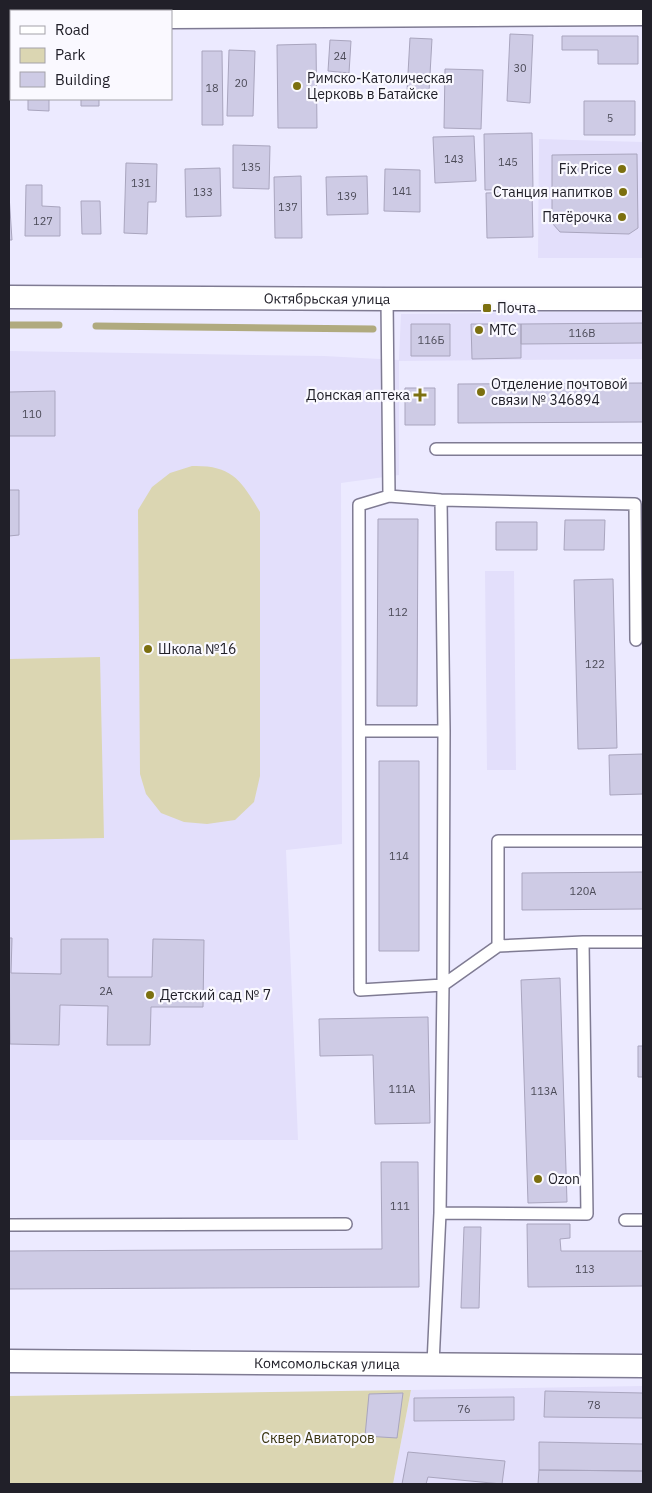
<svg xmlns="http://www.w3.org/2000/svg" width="652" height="1493" font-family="'IBM Plex Sans',sans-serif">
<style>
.built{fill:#e3dffb}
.green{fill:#dbd6b2}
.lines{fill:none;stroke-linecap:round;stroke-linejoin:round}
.stream{stroke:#b0aa7f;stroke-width:7}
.building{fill:#cecbe5;stroke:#a9a5be}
.service-casing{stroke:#7f7b93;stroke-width:14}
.minor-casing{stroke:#7f7b93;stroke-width:25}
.service{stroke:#fff;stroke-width:11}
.minor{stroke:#fff;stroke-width:22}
.poi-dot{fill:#7c7010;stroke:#faf9ff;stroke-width:2}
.labels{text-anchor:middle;stroke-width:4.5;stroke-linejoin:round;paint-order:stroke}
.number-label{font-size:11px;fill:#4c4b58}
.poi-label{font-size:14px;fill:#212029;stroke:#faf9ff;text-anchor:start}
.street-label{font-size:14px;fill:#212029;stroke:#faf9ff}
.park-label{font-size:14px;fill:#38330f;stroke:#faf9ff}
</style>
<rect width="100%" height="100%" fill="#eceaff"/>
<path class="built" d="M539,139L642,142L643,258H538Z
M643,311V359L399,361V475L341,483L342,844L286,850L298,1140H9V351L324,356L399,360L401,314Z
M485,571H514L516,770H487Z
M643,1386V1484H393L411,1390Z"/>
<path class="green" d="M192,466C232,465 241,480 260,512V776L254,802L235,820L207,824L184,822L161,813L146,794L140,774L138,510L152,487L170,473Z
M100,657L104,838L9,840V659Z
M411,1390L393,1484H9V1396Z"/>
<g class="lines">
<path class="stream" d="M9,325H59
M96,326L373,329"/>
</g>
<path class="building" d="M510,34L533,35L530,103L507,101Z
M562,36H638V64H598V50H562Z
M410,38L432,39L429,92L407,91Z
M330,40L351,41L349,73L328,71Z
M9,41H11V77H9Z
M316,44L317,128H278L277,45Z
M229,50L255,51L253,116H227Z
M202,51H222L223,125H202Z
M445,69L483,70L481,129L444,128Z
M28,99H49V111L28,110Z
M81,99H99V106H81Z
M584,101H635V135H584Z
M532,133L533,189L485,190L484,134Z
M474,136L476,181L435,183L433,137Z
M233,145L270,146L269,189L233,188Z
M637,154L638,228L629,234L560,232L552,223V155Z
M126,163L157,164L156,202H148L147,234L124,233Z
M220,168L221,216L186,217L185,169Z
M385,169L420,170V212L384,211Z
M301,176L302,238H275L274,177Z
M367,176L368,214L327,215L326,177Z
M26,185H42V206L60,207V236H25Z
M532,192L533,237L487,238L486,193Z
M9,195L12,240H9Z
M81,201H100L101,234H82Z
M643,323V343L521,344V324Z
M411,324H450V356H411Z
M471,324H521V358L472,359Z
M643,383V422L458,423V384Z
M405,388H435V425H405Z
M55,391V436H9V392Z
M9,490H19V535L9,536Z
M378,519H418L417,706H377Z
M565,520H605L604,550H564Z
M496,522H537V550H496Z
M613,579L617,748L578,749L574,580Z
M643,754V794L610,795L609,755Z
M379,761H419V951H379Z
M643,872V909L522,910V873Z
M9,938H12L11,973L61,974V939H108V977H152L153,939L204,940L203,1007H151L150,1045H107L108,1006L60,1005L59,1045L10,1044Z
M560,978L567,1202L528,1203L521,980Z
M428,1017L430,1123L375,1124L373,1055L320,1056L319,1019Z
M638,1046H643V1077H638Z
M381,1162H418L419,1287L9,1289V1251L382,1249Z
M527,1224H570V1238L560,1239L561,1251H643V1286L528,1287Z
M464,1227H481L479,1308H461Z
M545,1391L643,1393V1418L544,1417Z
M403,1393L397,1438L365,1436L369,1394Z
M514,1397V1420L414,1421V1398Z
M539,1442L643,1444V1471L539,1470Z
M408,1452L505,1461L502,1484L428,1477L426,1484H402Z
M539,1470L643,1471V1484H538Z"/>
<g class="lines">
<g class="service-casing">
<path id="service" d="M387,299L389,496L359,505L360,990L443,985L444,731L441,500
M436,449H643
M389,496L441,500L635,504L636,640
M360,731H444
M498,946V841H643
M440,1213L587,1214L583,942
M625,1220H643
M9,1225L346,1224
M433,1364L440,1213L443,985L498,946L583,942H643"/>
</g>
<g class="minor-casing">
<g id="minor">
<path d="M171,17L643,14"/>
<path d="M9,18H11"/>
<path id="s1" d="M9,297L387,299H643"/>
<path id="s2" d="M9,1361L643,1366"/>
</g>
</g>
<use href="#service" class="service"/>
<use href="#minor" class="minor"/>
</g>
<g class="poi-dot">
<circle cx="297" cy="86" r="5"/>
<circle cx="622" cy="169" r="5"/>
<circle cx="623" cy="192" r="5"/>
<circle cx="622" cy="217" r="5"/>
<rect x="482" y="303" width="10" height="10" rx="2.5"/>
<circle cx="479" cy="330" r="5"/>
<circle cx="481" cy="392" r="5"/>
<path d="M417.5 387.5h5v5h5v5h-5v5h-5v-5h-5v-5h5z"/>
<circle cx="148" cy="649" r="5"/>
<circle cx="150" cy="995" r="5"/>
<circle cx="538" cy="1179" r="5"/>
</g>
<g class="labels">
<g class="number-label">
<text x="340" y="60">24</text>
<text x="520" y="72">30</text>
<text x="241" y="87">20</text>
<text x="212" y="92">18</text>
<text x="610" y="122">5</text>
<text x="454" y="163">143</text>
<text x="508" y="166">145</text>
<text x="251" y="171">135</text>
<text x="141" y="187">131</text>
<text x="402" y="195">141</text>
<text x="203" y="196">133</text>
<text x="347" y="200">139</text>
<text x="288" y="211">137</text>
<text x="43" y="225">127</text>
<text x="582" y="337">116В</text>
<text x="431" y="344">116Б</text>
<text x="32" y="418">110</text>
<text x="398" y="616">112</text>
<text x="595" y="668">122</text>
<text x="399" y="860">114</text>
<text x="583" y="895">120А</text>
<text x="106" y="995">2А</text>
<text x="402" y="1093">111А</text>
<text x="544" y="1095">113А</text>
<text x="400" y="1210">111</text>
<text x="585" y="1273">113</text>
<text x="594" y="1409">78</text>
<text x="464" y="1413">76</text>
</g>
<g class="poi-label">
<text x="307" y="83">Римско-Католическая<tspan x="307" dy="16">Церковь в Батайске</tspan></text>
<text x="612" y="174" text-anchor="end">Fix Price</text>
<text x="613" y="197" text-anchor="end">Станция напитков</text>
<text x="612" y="222" text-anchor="end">Пятёрочка</text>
<text x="497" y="313">Почта</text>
<text x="489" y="335">МТС</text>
<text x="491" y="389">Отделение почтовой<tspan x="491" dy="16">связи № 346894</tspan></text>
<text x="410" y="400" text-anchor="end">Донская аптека</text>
<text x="158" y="654">Школа №16</text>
<text x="160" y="1000">Детский сад № 7</text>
<text x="548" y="1184">Ozon</text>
</g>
<g class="street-label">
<text dy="5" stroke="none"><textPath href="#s1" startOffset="318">Октябрьская улица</textPath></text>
<text dy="5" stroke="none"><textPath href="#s2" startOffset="318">Комсомольская улица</textPath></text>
</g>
<g class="park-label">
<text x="318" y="1443">Сквер Авиаторов</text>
</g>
</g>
<rect width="652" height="1493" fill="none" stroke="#212029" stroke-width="20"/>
<rect x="10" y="10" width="162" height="90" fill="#faf9ff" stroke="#a3a2a9"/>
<rect x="20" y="26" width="25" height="8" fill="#ffffff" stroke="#a3a2a9"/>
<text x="55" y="35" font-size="15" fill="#212029">Road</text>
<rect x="20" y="48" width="25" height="15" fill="#dbd6b2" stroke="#a3a2a9"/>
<text x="55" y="60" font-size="15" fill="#212029">Park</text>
<rect x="20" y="72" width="25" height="15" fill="#cecbe5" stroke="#a3a2a9"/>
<text x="55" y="85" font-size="15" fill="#212029">Building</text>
</svg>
